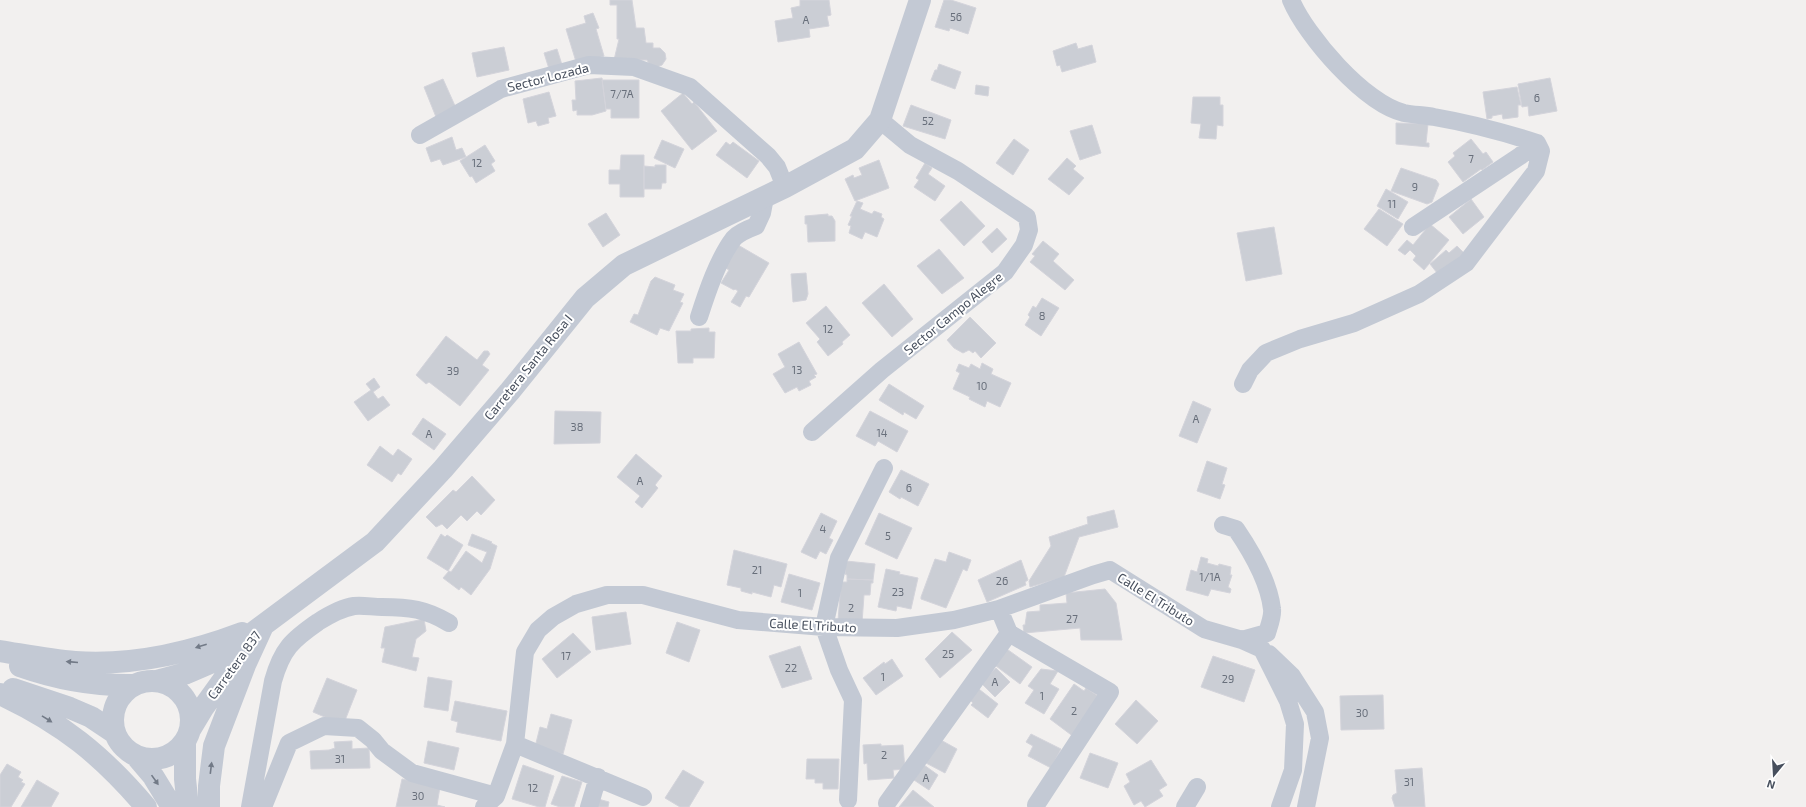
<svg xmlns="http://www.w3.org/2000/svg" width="1806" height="807" font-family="'Exo 2',sans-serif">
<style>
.building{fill:#cbced5;stroke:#d4d4db}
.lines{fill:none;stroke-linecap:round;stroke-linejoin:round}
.minor{stroke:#c3c9d4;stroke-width:18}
.tertiary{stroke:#c3c9d4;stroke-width:22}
.oneway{fill:#727a87}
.labels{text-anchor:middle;stroke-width:4;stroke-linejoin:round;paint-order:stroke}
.number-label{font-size:11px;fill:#686f7b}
.street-label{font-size:13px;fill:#474f5d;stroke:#fff}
</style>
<rect width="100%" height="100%" fill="#f2f0ef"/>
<path class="building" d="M610,0H632L636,28H644L646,43H653V48H660L665,53L666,59L662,65L657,67L649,64L647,60H614L619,39H617V5H610Z
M800,0H829L831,15L827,16L829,26L809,29L810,37L778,42L775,21L793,18L791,8L800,6Z
M944,0H951L976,8L968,34L950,28L949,31L935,27Z
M593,13L599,28L596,29L604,56L577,65L566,29L586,23L584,16Z
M1076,43L1078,49L1092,45L1096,62L1062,72L1060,65L1057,66L1053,51Z
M504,47L509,70L477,77L472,53Z
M557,49L563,68L550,72L544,53Z
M939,64L961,72L955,89L931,80L935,70H937Z
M602,78L606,111L592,115H577V110L573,111L572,100H576L575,81Z
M1550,78L1557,111L1529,116L1528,106L1522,107L1518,84Z
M443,79L456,108L436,117L424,87Z
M602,80H639V118H611V109H606Z
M976,85L989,87L988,96L975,94Z
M1517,87L1521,105H1518V117L1503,119L1502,114L1492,116V118L1487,119L1483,92Z
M549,92L556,116L548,118L549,123L538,126L536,121L528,123L523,99Z
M683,93L692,104L694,102L717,131L692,150L661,111Z
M1193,97H1220V105H1223V126L1217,125L1216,139L1199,138L1201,124L1191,123Z
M911,105L951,120L945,139L903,126Z
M1396,123L1428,124L1426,143H1429V147L1396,144Z
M1092,125L1101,153L1080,160L1070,131Z
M452,137L456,150L462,148L466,157L443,165L440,159L431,162L426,148Z
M1014,139L1029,150L1013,175L996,163Z
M1471,139L1483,154L1486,152L1493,162L1482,170L1481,169L1463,182L1448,162L1455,156L1453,153Z
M662,140L684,149L675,168L654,158Z
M726,142L730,145L733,142L759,161L747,178L716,155Z
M485,145L495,161L491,164L495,171L476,183L472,176L470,177L460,161Z
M621,155H644V197H620V184H609V170H620Z
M1067,158L1076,166L1073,169L1084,178L1069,195L1048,179Z
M879,160L889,188L855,201L845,179L853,175L854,178L862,175L859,168Z
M925,163L932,168L928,174L945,186L935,201L914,187L919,180L916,178Z
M655,165H666V183H662L661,189H644V166L655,167Z
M1401,168L1436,180L1439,184L1432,202L1427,204L1391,191Z
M1386,189L1408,202L1398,219L1377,206Z
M1471,199L1484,217L1463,234L1449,217Z
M857,201L863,203L860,209L872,214L874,211L882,214L881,217L884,219L877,237L865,232L862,239L849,233L851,226L848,225L852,216H850Z
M961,201L985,226L964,246L940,220Z
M1379,209L1403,224L1387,246L1364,229Z
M606,213L620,235L603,247L588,224Z
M828,214V216H832L835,221V241L808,242L807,224H805V216Z
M1430,224L1449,240L1424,270L1413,260L1416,256L1410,250L1405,255L1398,250L1407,240L1413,245Z
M1274,227L1282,274L1246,281L1237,233Z
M997,228L1007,239L992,253L982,242Z
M1043,241L1059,254L1053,261L1074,280L1065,290L1030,262L1035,256L1032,254Z
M738,245L769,263L749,297L746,296L740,307L731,302L738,291L735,289L734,290L721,283L729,270L724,267Z
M1457,246L1466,255L1441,278L1430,264L1446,250L1449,253Z
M939,249L964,278L942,294L917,266Z
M806,273L808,294L806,300L793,302L791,274Z
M655,277L675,285L673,290L684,294L680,302L683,303L669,331L660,328L657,335L630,322L634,314L638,315L651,281Z
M884,284L913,319L892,337L862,303Z
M1042,298L1059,308L1041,336L1025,325L1030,317L1028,315L1033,306L1036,308Z
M826,306L850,335L842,342L843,344L828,356L817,342L820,339L806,323Z
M970,317L996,343L981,358L975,351L973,353L969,350L963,353L954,348L947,340Z
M709,328V332H715L714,358H693V363H678L676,331H691V329Z
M446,336L477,360L484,351H488L490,354L482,365L489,370L460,406L429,382L426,384L416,375Z
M799,342L817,374L814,375L816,377L809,381L811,385L799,391L797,387L785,393L773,374L785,367L778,354Z
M982,363L993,369L991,374L1011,383L1000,407L987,401L985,407L969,399L970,397L953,389L960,373L956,371L959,364L969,368L971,364L980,369Z
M374,378L380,387L373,392L378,399L383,396L390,405L368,421L354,402L371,390L366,384Z
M889,384L924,406L916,419L904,412L903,415L879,400Z
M1193,401L1211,409L1197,443L1179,436Z
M555,411L601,412L600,443L554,444Z
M870,411L908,431L897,452L878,441L875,446L856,436Z
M423,418L446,434L434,450L412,434Z
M380,446L393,456L398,449L412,459L401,475L398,473L392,482L367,465Z
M636,454L662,476L655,485L658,488L642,508L635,502L640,496L617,477Z
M1207,461L1227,468L1222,484L1225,485L1220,499L1197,491Z
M901,470L929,484L918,506L901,497L900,499L889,492Z
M472,476L495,500L481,515L477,511L467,521L461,515L447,529L442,524L436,527L426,517L453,490L456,492Z
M1114,510L1118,527L1079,537L1064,577L1030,587L1029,581L1051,546L1049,537L1088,524L1087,517Z
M821,513L837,521L829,538L833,540L826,554L820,551L816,559L801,552Z
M879,513L912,528L897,559L865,544Z
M441,534L445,537L447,535L463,545L448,571L427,558Z
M472,534L492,542L491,543L497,546L490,569L471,595L461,587L459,590L443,578L449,571L451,572L466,551L482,563L487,552L468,545Z
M734,550L787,564L781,587L774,585L771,597L752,592V594L741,591V588L727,585Z
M949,552L971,560L967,571L963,569L946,608L921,599V597L935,559L946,562Z
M1201,557L1208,559L1207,563L1218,566L1219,564L1231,567L1230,575H1232L1228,587L1231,589L1230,593L1211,589L1208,596L1186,590L1191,570L1197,572Z
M1021,560L1028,580L1025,582L1026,585L987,602L978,580Z
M846,561L875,564L873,580L847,579V575L845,574Z
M886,569L900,572L899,574L918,578L911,609L897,606L896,611L878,607Z
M789,574L820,583L812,610L781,602Z
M847,579L873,580V583H871L870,595H864L862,623L838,621L841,582H847Z
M1105,589L1116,603L1122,640H1081L1080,628L1024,633L1023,625H1025L1027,612L1040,611V605L1067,603L1066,593Z
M626,612L631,644L596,650L592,617Z
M424,619L426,631L416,639L412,657L419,658L416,671L382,662L385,648H381L385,627Z
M677,622L700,630L689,662L666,653Z
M952,632L972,650L940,678L925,659Z
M573,633L591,652L557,678L542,659Z
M800,646L812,679L782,688L769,656Z
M1004,647L1032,667L1020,684L992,663Z
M1213,656L1255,670L1244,702L1201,687Z
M892,659L903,676L876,695L863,678L884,662L885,664Z
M996,668L1010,682L995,697L981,683Z
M1041,669L1058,671L1050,684L1059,689L1044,714L1025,703L1034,690L1028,686Z
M428,677L452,681L448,711L424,707Z
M327,678L357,690L344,723L334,721L313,712Z
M1074,684L1084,691L1086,688L1098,696L1074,737L1050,719Z
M975,686L998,704L988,718L971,705L973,703L970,700Z
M1383,695L1384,729L1341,730L1340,696Z
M1136,700L1158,721L1137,744L1115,724Z
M455,701L507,711L501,741L456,732L458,722L451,720Z
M551,714L572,720L563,754L535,747L540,727L547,729Z
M1031,734L1061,749L1051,768L1028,756L1033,746L1026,742Z
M939,739L957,749L945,773L926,763Z
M352,741V749L369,748L370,768L311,769L310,751L329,750L335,748L334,742Z
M428,741L459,748L454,770L424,763Z
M881,744V746L903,745L905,769L893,770L894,778L868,780L867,763L864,764L863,745Z
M1090,753L1118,763L1108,788L1080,778Z
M807,759H839L838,789H823V783H815V779H806Z
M1151,760L1167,785L1159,790L1163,796L1145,807L1141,801L1134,805L1124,786L1130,782L1126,774Z
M7,764L21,772L18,777L23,780L21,782L25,784L11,807H0V775Z
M523,765L554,776L545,807H539L512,799Z
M924,765L938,775L929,790L914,780Z
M1422,768L1425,807H1395L1392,798L1393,795L1397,793L1395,770Z
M683,770L704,782L689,807H680L665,798Z
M562,776L582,782L574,807H560L551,804Z
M402,779L440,787L437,805L445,807H396Z
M37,780L59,793L51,807H21Z
M913,790L934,807H899Z
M598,799L609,802L608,807H596Z"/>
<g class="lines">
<path class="minor" d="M420,135L501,89L589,65L634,67L690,87L768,156L777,167L785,187
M1413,227L1520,156L1537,143
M699,317C707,292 718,259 734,238C740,232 748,229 756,226L762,213L765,197
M1243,384L1250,370L1266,353L1300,339L1354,323L1419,294L1466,263L1536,171L1541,151L1537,143C1503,132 1469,123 1434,117C1424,115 1414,115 1404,113C1365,104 1306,36 1291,0
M812,432L882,370L1005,272L1024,245L1029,230L1027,217L958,171L910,145L880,120
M1223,525L1236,529C1251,551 1269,583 1272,609C1273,616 1269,626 1267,633L1242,640
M999,609L1009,633L1110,692L1036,805
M1269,654L1292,676L1315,712L1320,738L1306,807
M515,744L643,797
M848,800L853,700L839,670L824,627L839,558L884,468
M887,803L1009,633
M250,807L273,681C282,649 292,640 318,622C329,615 341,608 354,606C363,605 373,607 382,607C409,607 426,609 449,623
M263,807L289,743L324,726L358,728L373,740L382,751L412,773L496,796
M484,807L496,796L515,744L525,652L538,630L553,617L576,604L607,595H643L738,620L824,627L897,628L954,620L999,609L1093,575L1110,570L1204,629L1242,640L1262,649L1288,701L1295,724L1293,770L1280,807
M589,807L598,777
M1185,807L1197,787"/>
<path class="tertiary" d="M0,651C25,655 50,660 75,662C132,666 189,653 242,633
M20,666C57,679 95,686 134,685
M113 720a39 39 0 1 1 78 0a39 39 0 1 1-78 0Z
M157,681L187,673L215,661L375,542L443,469L510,391L585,298L624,265L785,187L855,149L880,120L920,0
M13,689L70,708L91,717L115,733
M0,694C62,723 102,755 146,807
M191,728L203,708L239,658
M185,742V779L188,807
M136,756L153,776L172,807
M209,807V786L214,746L245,665L262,628"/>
</g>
<defs><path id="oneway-solid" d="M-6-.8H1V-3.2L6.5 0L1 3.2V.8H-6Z"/></defs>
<g class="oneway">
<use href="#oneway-solid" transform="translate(201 646) rotate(163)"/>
<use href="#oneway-solid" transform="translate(72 662) rotate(-175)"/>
<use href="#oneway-solid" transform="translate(47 719) rotate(32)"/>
<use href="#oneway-solid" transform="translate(211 768) rotate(-83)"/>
<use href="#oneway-solid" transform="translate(155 780) rotate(55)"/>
</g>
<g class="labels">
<g class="number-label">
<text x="956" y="21">56</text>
<text x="806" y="24">A</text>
<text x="622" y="98">7/7A</text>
<text x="1537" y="102">6</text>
<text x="928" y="125">52</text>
<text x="1471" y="163">7</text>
<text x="477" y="167">12</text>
<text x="1415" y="191">9</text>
<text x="1392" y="208">11</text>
<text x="1042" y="320">8</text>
<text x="828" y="333">12</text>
<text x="797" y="374">13</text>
<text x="453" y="375">39</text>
<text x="982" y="390">10</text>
<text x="1196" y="423">A</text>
<text x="577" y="431">38</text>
<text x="882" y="437">14</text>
<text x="429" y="438">A</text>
<text x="640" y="485">A</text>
<text x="909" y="492">6</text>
<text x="823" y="533">4</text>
<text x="888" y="540">5</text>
<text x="757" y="574">21</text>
<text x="1210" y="581">1/1A</text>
<text x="1002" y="585">26</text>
<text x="898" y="596">23</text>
<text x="800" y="597">1</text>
<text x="851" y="612">2</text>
<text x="1072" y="623">27</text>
<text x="948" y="658">25</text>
<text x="566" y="660">17</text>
<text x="791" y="672">22</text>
<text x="883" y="681">1</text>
<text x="1228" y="683">29</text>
<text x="995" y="686">A</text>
<text x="1042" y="700">1</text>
<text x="1074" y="715">2</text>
<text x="1362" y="717">30</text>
<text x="884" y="759">2</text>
<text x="340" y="763">31</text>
<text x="926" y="782">A</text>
<text x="1409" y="786">31</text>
<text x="533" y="792">12</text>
<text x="418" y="800">30</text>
</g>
<g class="street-label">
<text transform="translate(548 77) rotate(-14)" y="5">Sector Lozada</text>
<text transform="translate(953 313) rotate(-39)" y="5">Sector Campo Alegre</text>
<text transform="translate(528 367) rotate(-51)" y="5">Carretera Santa Rosa I</text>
<text transform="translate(1156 599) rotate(32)" y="5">Calle El Tributo</text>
<text transform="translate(813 625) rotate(3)" y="5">Calle El Tributo</text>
<text transform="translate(234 665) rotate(-54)" y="5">Carretera 837</text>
</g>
</g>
<g transform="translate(1774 775) rotate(198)" stroke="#ffffff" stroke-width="3" paint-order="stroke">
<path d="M0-3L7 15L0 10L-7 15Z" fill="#474f5d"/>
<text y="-6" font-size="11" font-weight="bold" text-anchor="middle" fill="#474f5d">N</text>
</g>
</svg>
